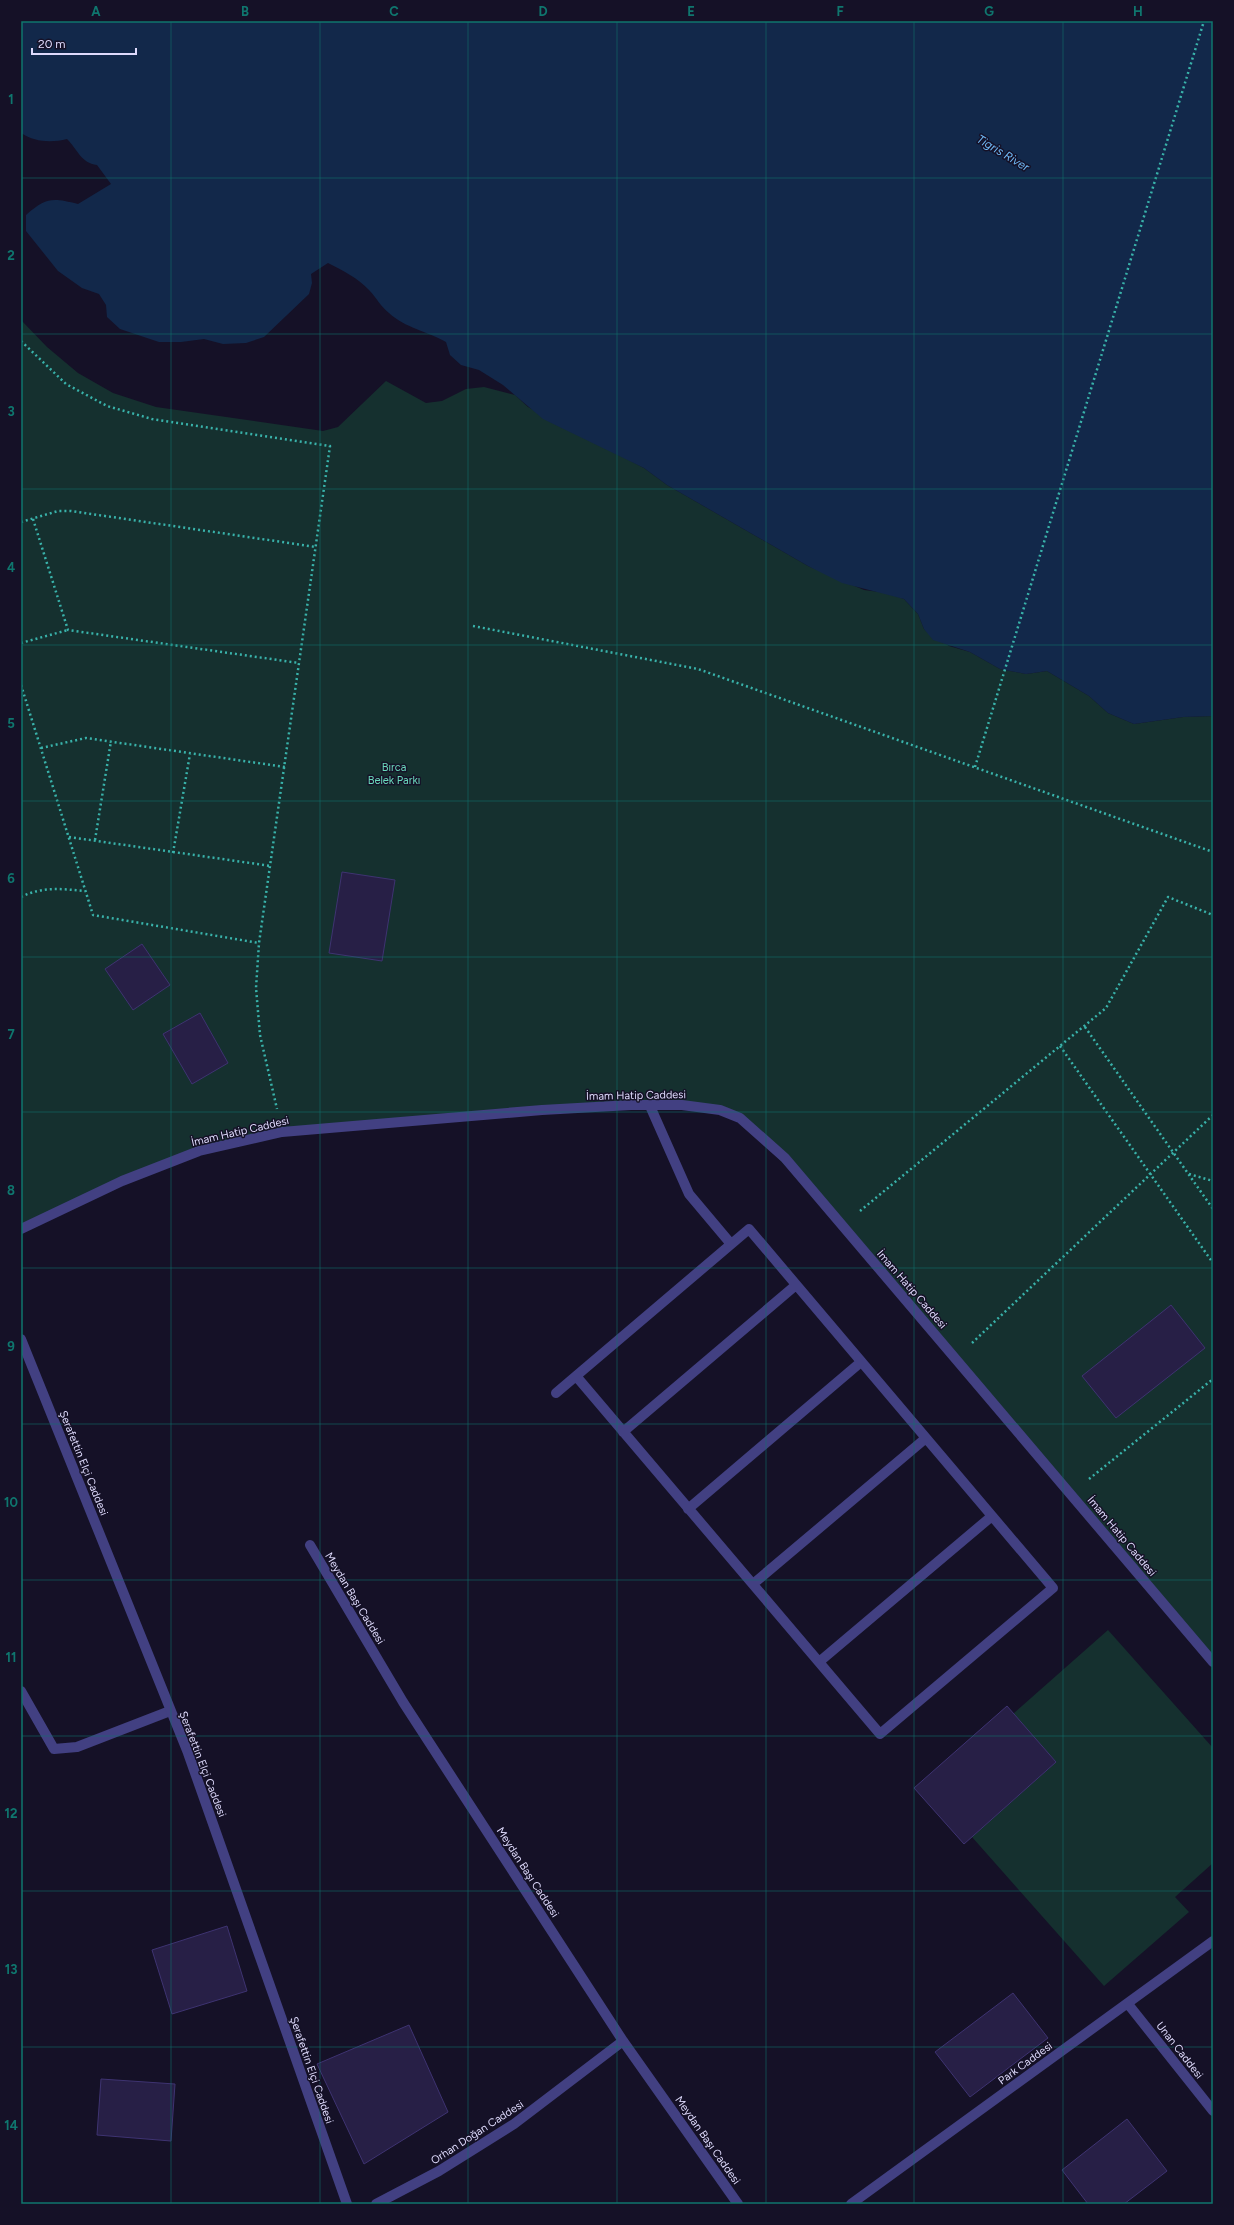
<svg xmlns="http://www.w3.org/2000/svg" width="1234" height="2225" font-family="Figtree,sans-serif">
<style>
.green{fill:#15302f}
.water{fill:#12284a}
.building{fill:#271f46;stroke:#3e3371}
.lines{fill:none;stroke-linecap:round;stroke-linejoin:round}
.path{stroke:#39b2aa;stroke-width:2.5;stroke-dasharray:2 3;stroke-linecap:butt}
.service{stroke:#424082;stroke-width:10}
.minor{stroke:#424082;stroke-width:10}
.tertiary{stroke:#424082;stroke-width:10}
.grid{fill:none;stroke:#0f766e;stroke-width:1;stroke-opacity:0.55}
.labels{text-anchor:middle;stroke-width:3;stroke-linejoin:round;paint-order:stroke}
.park-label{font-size:11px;fill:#6ad8bc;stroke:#151127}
.street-label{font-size:11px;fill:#dedafc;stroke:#151127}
.water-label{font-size:12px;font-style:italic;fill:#6fb8f5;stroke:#151127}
.neatline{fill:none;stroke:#0f766e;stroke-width:1.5}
.grid-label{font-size:13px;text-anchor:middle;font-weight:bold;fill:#0f766e}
</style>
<rect width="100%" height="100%" fill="#151127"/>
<path class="green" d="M21,320L47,347L78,373L113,393L156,407L323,431L338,427L386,381L426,403L442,401L466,389L484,387L515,395L528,407L644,468L667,485L808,566L864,590L887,593L904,599L918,614L924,629L949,646L970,652L1000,669L1026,674L1047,671L1089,696L1108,713L1134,724L1183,717L1213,716V1662L842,1226L740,1118L682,1105L282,1132L199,1151L21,1229Z
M1108,1630L1213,1748V1863L1175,1897L1189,1912L1104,1986L972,1837L1056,1762L1013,1714Z"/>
<path class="water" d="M21,21H1213V716L1183,717L1134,724L1108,713L1089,696L1047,671L1026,674L1000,669L970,652L933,640L924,629L918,614L904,599L842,583L808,566L667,485L644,468L543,419L503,385L479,370L461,365L450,355L446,342C427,331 405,328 389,313C381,307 376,297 369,290C358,278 342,270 328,263L311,274L312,283L309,294L264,337L246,343L223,344L204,339L181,342H159L120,329L107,317L106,305L99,294L82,288L58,271L26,231V215C47,197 52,198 78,204L111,184L97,165C81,163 78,150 67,139C51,143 35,142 21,133Z"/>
<path class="building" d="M342,872L395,880L382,961L329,953Z
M142,944L170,985L133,1010L105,969Z
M200,1013L228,1063L192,1084L163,1034Z
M1171,1305L1205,1348L1116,1418L1082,1376Z
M1007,1706L1056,1762L964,1844L914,1788Z
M227,1926L247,1991L172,2014L152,1950Z
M1013,1993L1048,2038L970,2097L935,2052Z
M409,2025L448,2112L364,2164L317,2064Z
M101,2079L175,2084L171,2141L97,2135Z
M1127,2119L1167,2171L1124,2204H1088L1062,2170Z"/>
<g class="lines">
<path class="path" d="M21,341L66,384L107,406L152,419L330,446L259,943L256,988L260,1035L277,1109
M33,519L68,630L299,663
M21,522L58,511H71L316,547
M473,626L698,669L1213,852
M21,643L68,630
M21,685L93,915L259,943
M41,748L86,738L285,767
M975,767L1204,21
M69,837L271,866
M95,840L111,741
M173,853L190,754
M21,897C43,886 62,889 85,891
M1085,1027L1213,1209
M1060,1046L1213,1263
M1189,1174L1213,1181
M860,1211L1106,1008L1168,897L1213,915
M972,1343L1213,1115
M1089,1479L1213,1379"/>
<path class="service" d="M650,1106L689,1194L731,1244
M556,1393L749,1229L1053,1588L880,1734L576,1376
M623,1432L796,1285
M688,1509L861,1362
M753,1584L926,1438
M819,1662L992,1516"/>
<path class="minor" d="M21,1691L54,1749L77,1747L170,1711"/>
<path class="tertiary" d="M21,1229L122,1181L199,1151L282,1132L542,1110L631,1105H682L720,1110L740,1118L785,1158L1213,1662
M21,1339L188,1753L347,2204
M310,1545L403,1702L623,2041L738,2204
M1128,2004L1213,2111
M376,2204L439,2171L514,2124L623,2041
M851,2204L1213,1941"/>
</g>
<path class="grid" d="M171,21V2204M320,21V2204M468,21V2204M617,21V2204M766,21V2204M914,21V2204M1063,21V2204M21,178H1213M21,334H1213M21,489H1213M21,645H1213M21,801H1213M21,957H1213M21,1112H1213M21,1268H1213M21,1424H1213M21,1580H1213M21,1736H1213M21,1891H1213M21,2047H1213"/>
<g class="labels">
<g class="park-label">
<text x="394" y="771">Bırca<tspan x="394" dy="13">Belek Parkı</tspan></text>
</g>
<g class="street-label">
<text transform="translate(636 1095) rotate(-1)" y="4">İmam Hatip Caddesi</text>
<text transform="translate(240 1131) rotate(-13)" y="4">İmam Hatip Caddesi</text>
<text transform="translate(912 1289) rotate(49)" y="4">İmam Hatip Caddesi</text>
<text transform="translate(84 1463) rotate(68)" y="4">Şerafettin Elçi Caddesi</text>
<text transform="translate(1122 1536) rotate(50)" y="4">İmam Hatip Caddesi</text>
<text transform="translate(355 1598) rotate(59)" y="4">Meydan Başı Caddesi</text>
<text transform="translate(203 1764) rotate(69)" y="4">Şerafettin Elçi Caddesi</text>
<text transform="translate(528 1872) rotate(57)" y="4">Meydan Başı Caddesi</text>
<text transform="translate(1180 2050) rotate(52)" y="4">Unan Caddesi</text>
<text transform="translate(1025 2063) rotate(-36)" y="4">Park Caddesi</text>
<text transform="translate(312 2070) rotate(71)" y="4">Şerafettin Elçi Caddesi</text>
<text transform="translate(477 2132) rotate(-33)" y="4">Orhan Doğan Caddesi</text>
<text transform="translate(708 2140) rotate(55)" y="4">Meydan Başı Caddesi</text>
</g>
<g class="water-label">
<text transform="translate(1003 153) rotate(31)" y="4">Tigris River</text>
</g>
</g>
<rect width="1234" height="2225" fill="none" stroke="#151127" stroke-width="44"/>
<path d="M32 48v6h104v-6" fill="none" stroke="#dedafc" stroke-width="2"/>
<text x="38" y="48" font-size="12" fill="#dedafc" stroke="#151127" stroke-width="3" paint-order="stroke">20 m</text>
<rect x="22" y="22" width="1190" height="2181" class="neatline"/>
<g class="grid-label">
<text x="96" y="16">A</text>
<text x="245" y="16">B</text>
<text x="394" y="16">C</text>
<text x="543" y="16">D</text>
<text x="691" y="16">E</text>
<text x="840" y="16">F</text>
<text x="989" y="16">G</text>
<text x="1138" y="16">H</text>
<text x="11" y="104">1</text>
<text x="11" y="260">2</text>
<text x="11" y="416">3</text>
<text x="11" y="572">4</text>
<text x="11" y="728">5</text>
<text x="11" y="883">6</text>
<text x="11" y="1039">7</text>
<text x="11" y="1195">8</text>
<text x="11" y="1351">9</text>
<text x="11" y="1507">10</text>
<text x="11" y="1662">11</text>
<text x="11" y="1818">12</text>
<text x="11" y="1974">13</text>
<text x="11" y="2130">14</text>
</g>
</svg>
